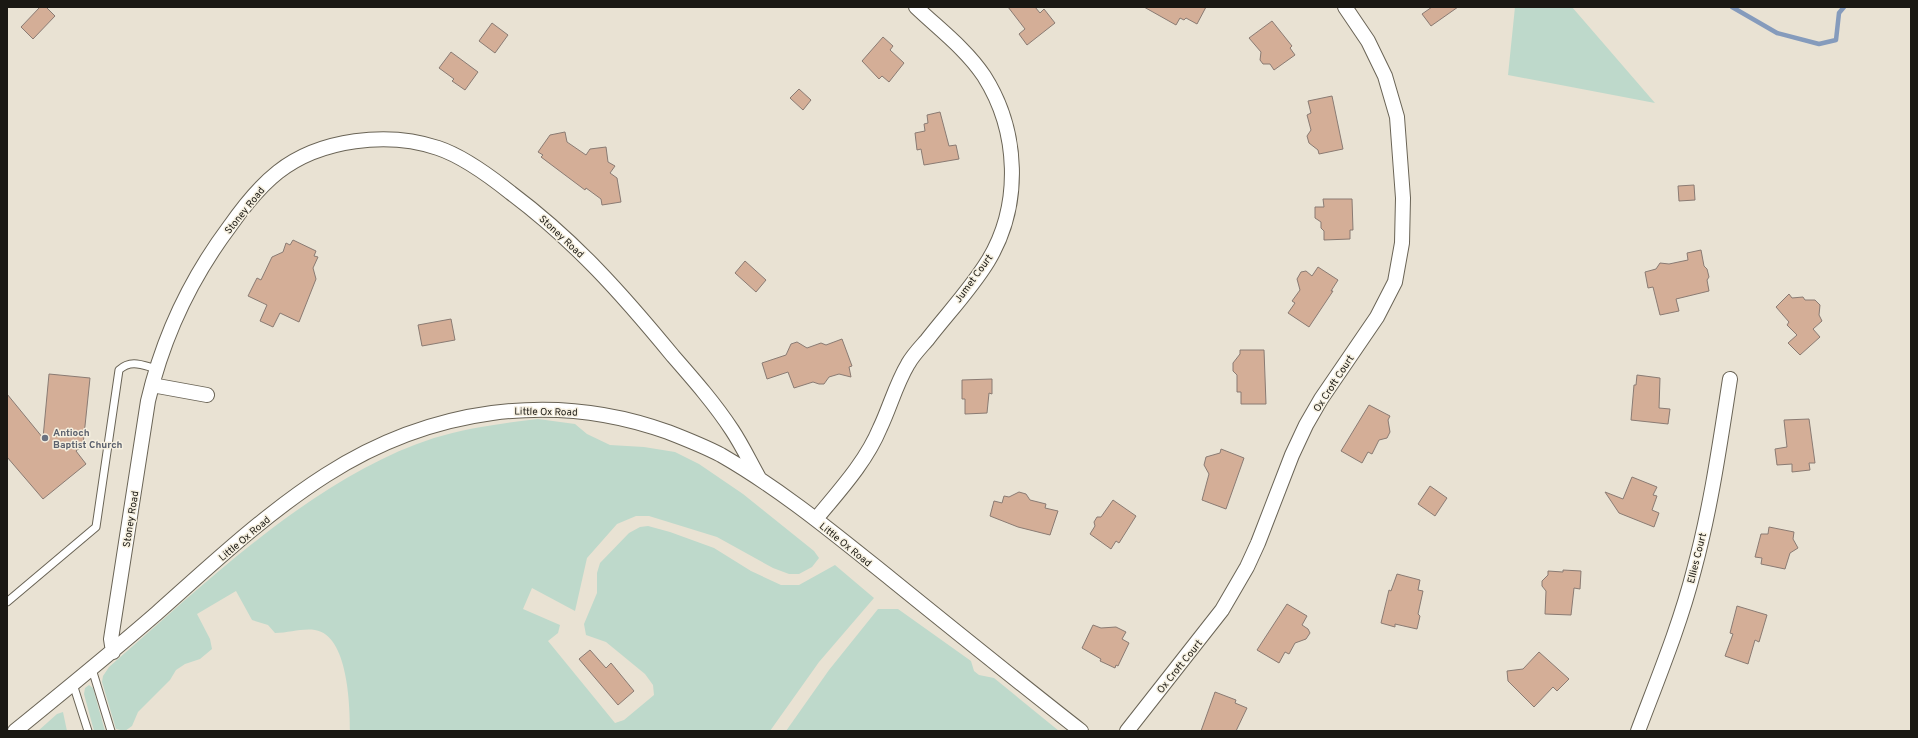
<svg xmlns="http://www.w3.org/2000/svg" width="1918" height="738" font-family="Overpass,sans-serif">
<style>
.green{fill:#bed9cb}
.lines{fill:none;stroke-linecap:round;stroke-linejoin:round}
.stream{stroke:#859bbc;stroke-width:4.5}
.building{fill:#d4ae97;stroke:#8a7b73}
.lane-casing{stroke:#6a6456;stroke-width:9}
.street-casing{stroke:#6a6456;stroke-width:16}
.lane{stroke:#fff;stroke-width:7}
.street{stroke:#fff;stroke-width:14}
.worship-dot{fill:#6b7280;stroke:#f6f0e0;stroke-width:1.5}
.labels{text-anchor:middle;stroke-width:3;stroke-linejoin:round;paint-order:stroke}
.street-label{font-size:10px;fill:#1a1813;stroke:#f6f0e0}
.worship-label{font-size:10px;font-weight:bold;fill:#5b616d;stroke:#f6f0e0;text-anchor:start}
</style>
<rect width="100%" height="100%" fill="#e9e2d3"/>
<path class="green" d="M1515,7H1572L1655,103L1508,75Z
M538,419L575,424L587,434L610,445L644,447L675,452L699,464L743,494L814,551L819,558L812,567L799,574H789L773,568L717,537L649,516H636L617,524L587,558L575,611L532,588L523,609L560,625L558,633L548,641L615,723L624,720L654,695L653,685L645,674L606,642L586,635L584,624L597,593V573L600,563L629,533L640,527L648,526L670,532L714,548L751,571L781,585H799L835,565L874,598L819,662L770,731H350C350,705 348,635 315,630C302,628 289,633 275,633L268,625L252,620L236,591L197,614L210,639L212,649L200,659L185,664L176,670L170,680L138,712L132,726L125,731L116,729L102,682L103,676L109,667C204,585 313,477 434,438C467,428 503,423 538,419Z
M878,609H898L971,661L974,671L979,675L994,678L1059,731H786L829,670Z
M89,685L93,688L105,731H94L84,694L85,688Z
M63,712L67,731H38L57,714Z"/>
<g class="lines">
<path class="stream" d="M1732,7L1777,33L1819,44L1836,40L1839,13L1844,7"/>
</g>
<path class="building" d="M40,7H46L55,16L33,39L21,27Z
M1008,7H1035L1040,13L1044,9L1055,23L1027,45L1019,34L1025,29Z
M1144,7H1206L1197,24L1186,18L1184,20L1180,18L1176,25Z
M1432,7H1458L1431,26L1422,14Z
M1272,21L1292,46L1290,48L1295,55L1274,70L1270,64H1263L1260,60L1261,52L1249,38Z
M492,23L508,35L495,53L479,41Z
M883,37L893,46L890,50L904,63L889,82L882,76L879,79L862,61Z
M451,52L478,72L465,90L452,81L454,79L439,68Z
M799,89L811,100L803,110L790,98Z
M1332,96L1343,149L1319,154L1318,150L1309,143L1307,136L1311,130L1307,115L1311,113L1308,101Z
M940,112L949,146L956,145L959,159L924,165L921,149L917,150L915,133L925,131L924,124L928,123L927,115Z
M565,132L567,142L586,155L590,149L606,147L608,162L615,166L610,173L617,178L621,202L602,205L601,199L586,188L585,190L541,157L543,155L538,152L550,135Z
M1694,185L1695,200L1679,201L1678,186Z
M1323,199H1352L1353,230H1350V239L1324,240V231L1321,228V222L1315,218V207H1324Z
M293,240L316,251L314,256L318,257L313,268L316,279L299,322L280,313L273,327L260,321L267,305L248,296L257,278L261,280L272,257L283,252L286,243L290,245Z
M1701,250L1704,266L1707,269L1709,277L1707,280L1709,291L1676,299L1679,311L1660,315L1653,287L1648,288L1645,272L1656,269L1660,263L1669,264L1688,260L1687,253Z
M745,261L766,280L756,292L735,273Z
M1318,267L1338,280L1331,291H1333L1309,327L1288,313L1295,303L1292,301L1300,290L1297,279L1301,272L1306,271L1312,276Z
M1789,294L1792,298L1803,297L1805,300H1815L1820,305L1819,315L1822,321L1813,329L1820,337L1800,355L1788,343L1797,335L1787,325L1789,322L1776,307Z
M451,319L455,340L422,346L418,325Z
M842,339L852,366L849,367L851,377L839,374L829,377L824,384H819L813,382L794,388L788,372L767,379L762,363L786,355L791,344L797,342L807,348L821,343L826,345Z
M1240,350H1264L1266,404H1241V392H1237V375L1233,371V363L1240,354Z
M49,374L90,378L83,445L76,451L86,464L43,499L7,457V394L43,438Z
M1637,375L1660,378L1659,408L1670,409L1668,424L1631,420L1634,385H1636Z
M992,379V394L989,393L987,413L965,414V399H962V380Z
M1369,405L1390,416L1388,420L1390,432L1387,438L1379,440L1372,454L1368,452L1362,463L1341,451Z
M1809,419L1815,463H1809L1810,470L1792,472V464L1777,465L1775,449L1787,447L1784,420Z
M1221,449L1244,458L1226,509L1202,500L1209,474L1204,465L1206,457L1220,453Z
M1632,477L1657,487L1653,495L1657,496L1652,510L1659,513L1654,527L1619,513L1605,492L1623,499Z
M1430,486L1447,498L1435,516L1418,504Z
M1019,492L1026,494L1030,500L1046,504L1045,508L1058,511L1050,535L1018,527L990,516L994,501L1002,503L1004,496L1009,497Z
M1113,500L1136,516L1119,543L1116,541L1111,549L1090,534L1095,526L1094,522L1097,517H1101Z
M1769,527L1794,532L1793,539L1798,548L1790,553L1785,569L1761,564L1762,558L1755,557L1761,534H1768Z
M1563,570L1581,571L1580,589L1574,588L1571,615L1545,614L1546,591L1542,586V581L1548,575V571L1563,572Z
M1397,574L1420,580L1418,590L1423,591L1418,614L1420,616L1417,629L1395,624V627L1381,623L1389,590L1391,591Z
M1287,604L1307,616L1302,625L1308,629L1310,633L1306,639L1295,643L1289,654L1285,652L1279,663L1257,650Z
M1737,606L1767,615L1759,642L1755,640L1748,664L1725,656L1733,634L1730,633Z
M1093,625L1101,628L1116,627L1126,632L1122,639L1129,643L1118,666L1116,665L1115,668L1100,661L1101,659L1082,648Z
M590,650L606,668L611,663L634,691L618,705L579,659Z
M1539,652L1569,679L1557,691L1553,687L1534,707L1508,681L1507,671L1523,669Z
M1215,692L1236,700L1235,703L1247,708L1236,731H1201Z"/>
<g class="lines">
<g class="lane-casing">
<path id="lane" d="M7,602L96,527L119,370C131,359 142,365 157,369
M92,669L111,731
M73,684L88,731"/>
</g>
<g class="street-casing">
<path id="street" d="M152,385L207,395
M816,519C839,491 866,462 880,428C890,407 896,384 908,364C913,355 920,348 927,340C947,314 971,289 988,261C1022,205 1019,131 984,76C966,49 939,29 916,7
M113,652L111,639L148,401C163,337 191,278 230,226C244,206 259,187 278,172C320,139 388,131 438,148C462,156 491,177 511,193C575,241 622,294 673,356C694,380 715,404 732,430C742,445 750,462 759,478
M15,731C63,692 111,653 157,613C211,565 265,514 326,475C429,409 552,390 668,432C686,439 704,446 721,455C782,490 836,535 891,579C954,630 1017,681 1081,731
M1127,731L1222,610L1247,567L1258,543L1292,455L1306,425L1321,399L1377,317L1395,282L1402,243L1403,198L1397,117L1385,76L1368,41L1345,7
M1638,731C1658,678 1680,625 1694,570C1711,507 1720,443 1730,379"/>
</g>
<use href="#lane" class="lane"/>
<use href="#street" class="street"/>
</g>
<circle class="worship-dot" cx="45" cy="438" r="4"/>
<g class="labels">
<g class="street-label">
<text transform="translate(244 210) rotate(-51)" y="4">Stoney Road</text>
<text transform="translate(562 236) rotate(43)" y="4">Stoney Road</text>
<text transform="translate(973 278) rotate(-54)" y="4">Jumet Court</text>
<text transform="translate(1333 383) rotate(-57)" y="4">Ox Croft Court</text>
<text transform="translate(546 411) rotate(1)" y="4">Little Ox Road</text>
<text transform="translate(130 519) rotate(-81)" y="4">Stoney Road</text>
<text transform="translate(244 538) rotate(-40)" y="4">Little Ox Road</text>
<text transform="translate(846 544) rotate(39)" y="4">Little Ox Road</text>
<text transform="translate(1696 558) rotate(-76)" y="4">Ellies Court</text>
<text transform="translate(1179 666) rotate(-51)" y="4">Ox Croft Court</text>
</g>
<g class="worship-label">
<text x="53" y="436">Antioch<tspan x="53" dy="12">Baptist Church</tspan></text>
</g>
</g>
<rect width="1918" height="738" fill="none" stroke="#1a1813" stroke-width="16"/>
</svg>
